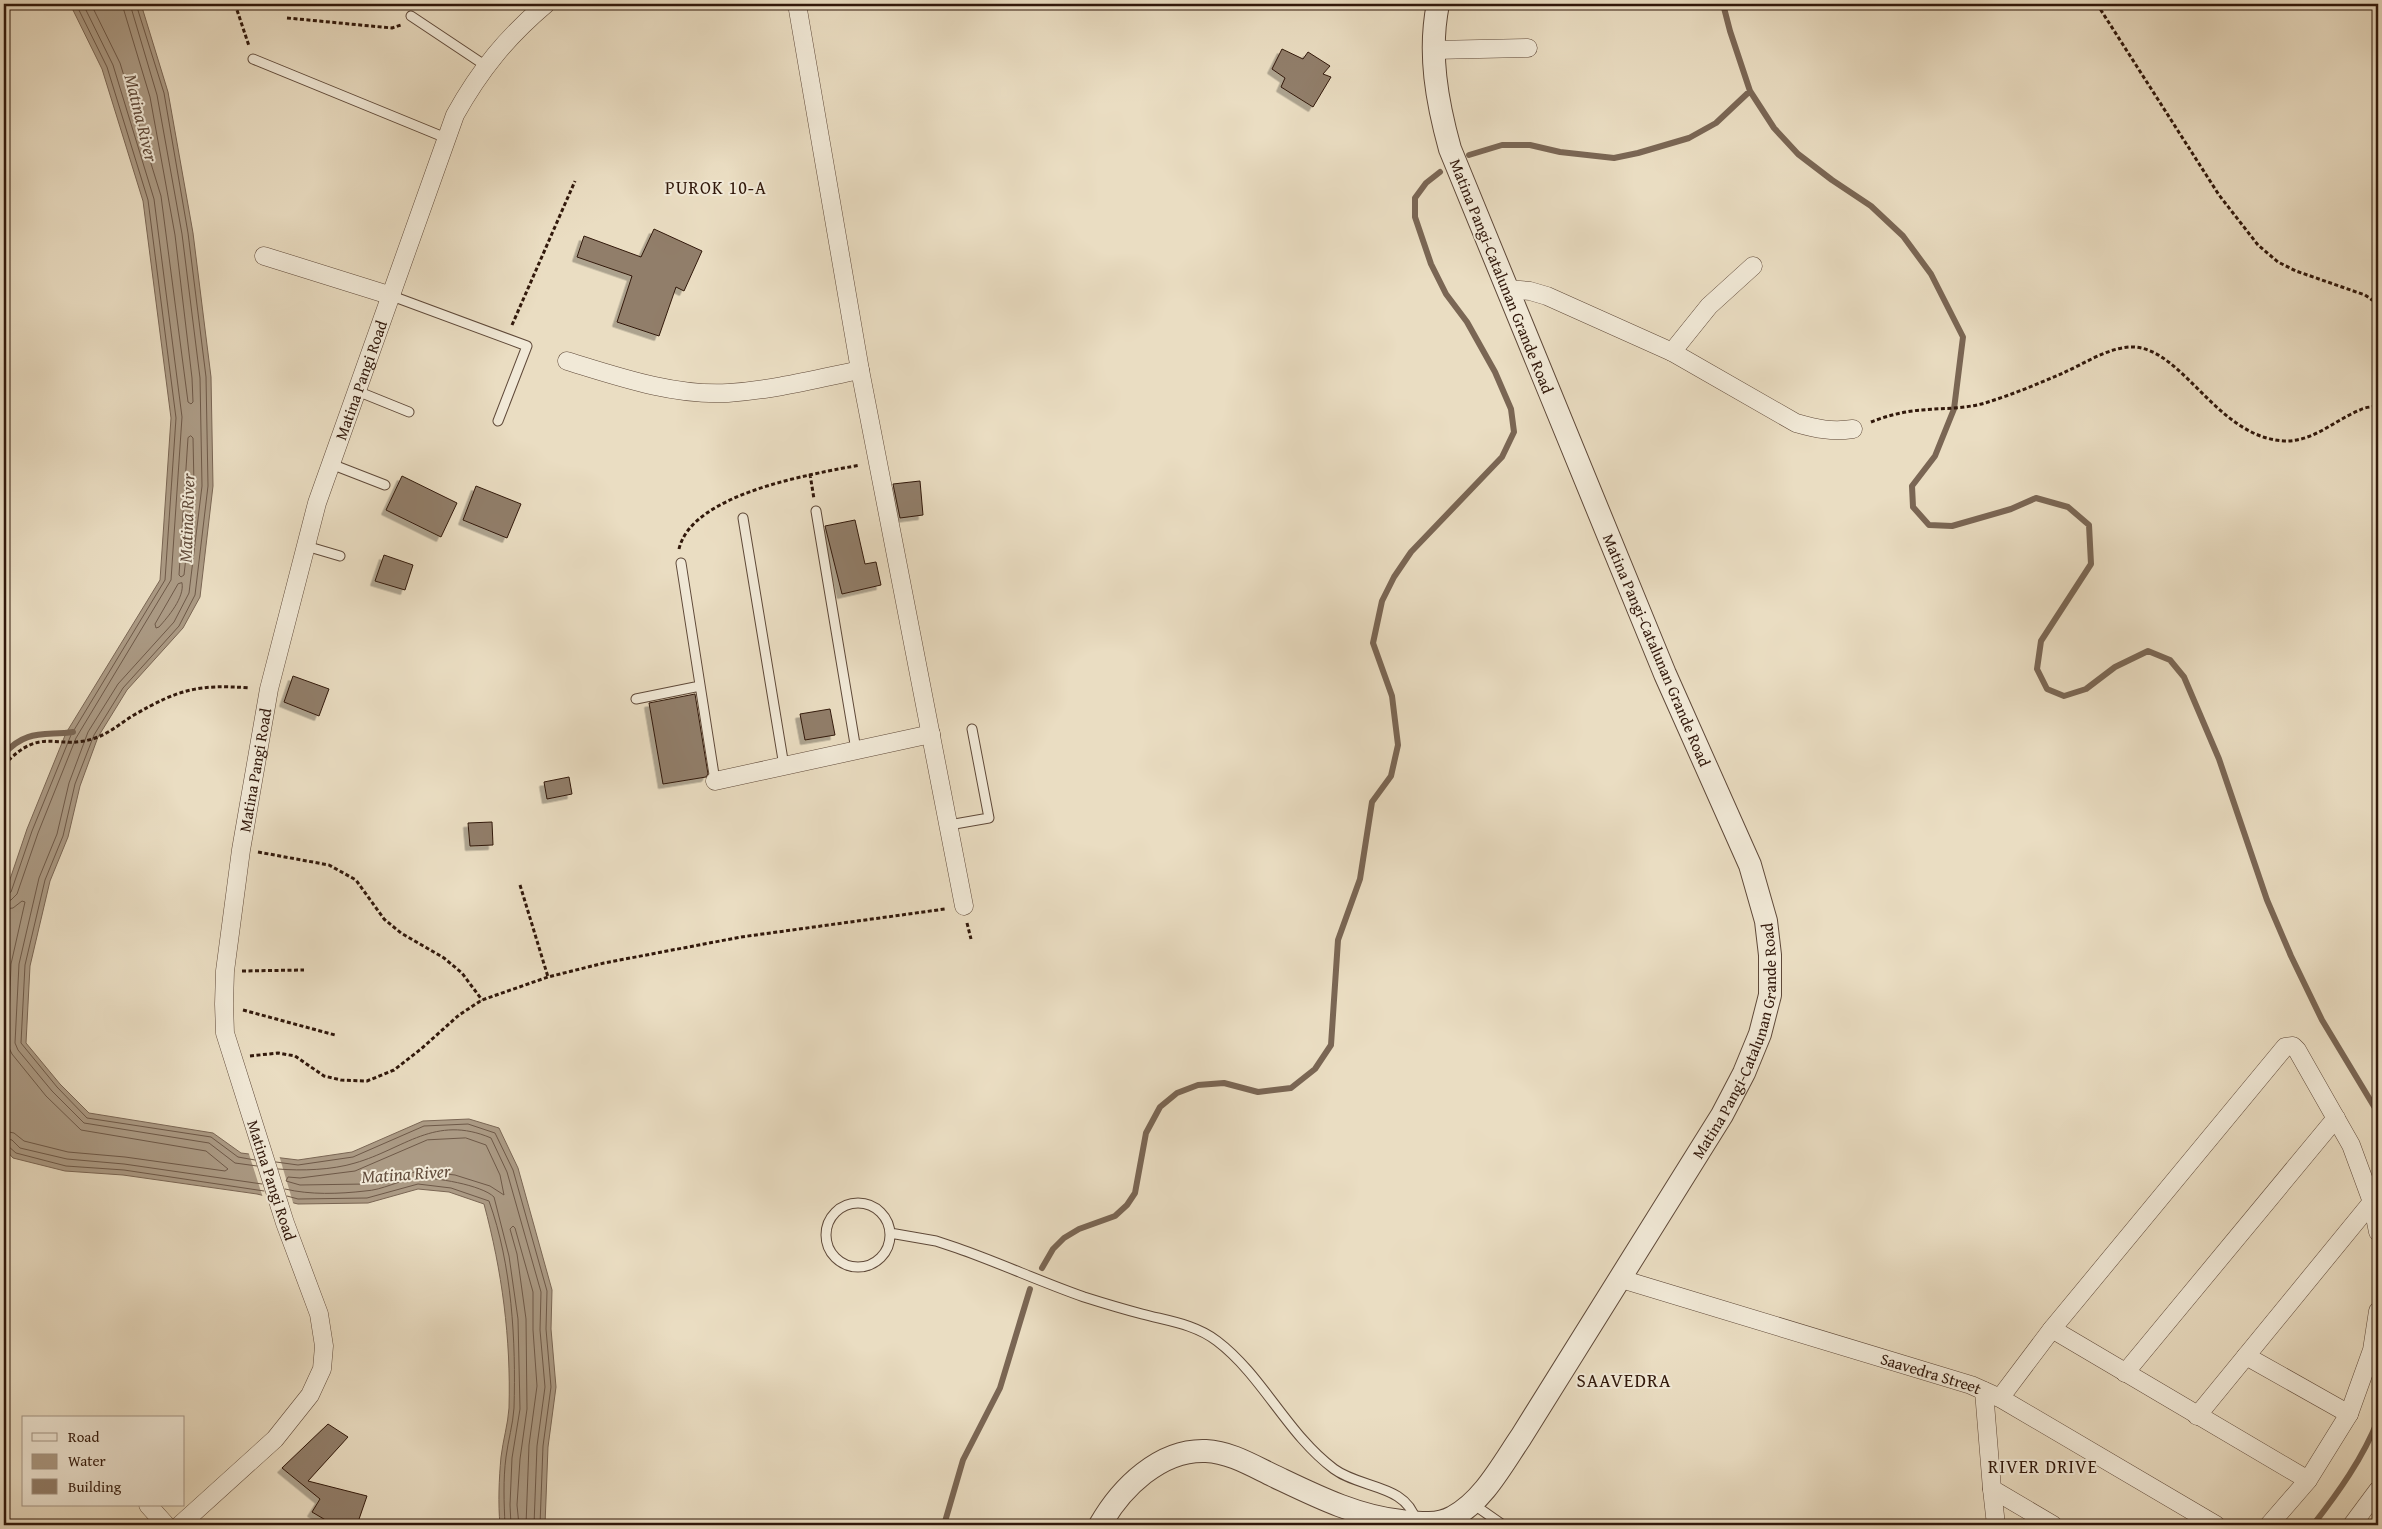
<svg xmlns="http://www.w3.org/2000/svg" width="2382" height="1529" font-family="'Gentium Book Plus',serif">
<style>
.water{fill:#ab9a84;stroke:#7a6654}
.pier{fill:#eaddc2}
.lines{fill:none;stroke-linecap:round;stroke-linejoin:round}
.shore{stroke:#6e5948;stroke-width:1}
.stream{stroke:#7a6654;stroke-width:6}
.building{fill:#917e6a;stroke:#31180b;filter:url(#shadow)}
.service-casing{stroke:#5f4939;stroke-width:11}
.minor-casing{stroke:#5f4939;stroke-width:19}
.tertiary-casing{stroke:#5f4939;stroke-width:24}
.path{stroke:#31180b;stroke-width:3;stroke-dasharray:4 2.5;stroke-linecap:butt}
.service{stroke:#f1e9d7;stroke-width:9}
.minor{stroke:#f1e9d7;stroke-width:18}
.tertiary{stroke:#f1e9d7;stroke-width:22}
.labels{text-anchor:middle;stroke-width:4;stroke-linejoin:round;paint-order:stroke}
.street-label{font-size:16px;fill:#31180b;stroke:#f1e9d7}
.water-label{font-size:18px;font-style:italic;fill:#624c3b;stroke:#f1e9d7}
.neighbourhood-label{font-size:18px;letter-spacing:1px;fill:#31180b;stroke:#f1e9d7}
.quarter-label{font-size:19px;letter-spacing:1px;fill:#31180b;stroke:#f1e9d7}
</style>
<defs>
<filter id="shadow"><feDropShadow dx="-4.5" dy="4.5" stdDeviation="0" flood-color="#0004"/></filter>
</defs>
<rect width="100%" height="100%" fill="#eaddc2"/>
<filter id="stains"><feTurbulence type="fractalNoise" baseFrequency=".004" numOctaves="4"/><feColorMatrix values="0 0 0 0 .2 0 0 0 0 .09 0 0 0 0 .02 0 0 0 .5 -.17"/></filter>
<radialGradient id="worn" r=".72"><stop offset=".6" stop-color="#630" stop-opacity="0"/><stop offset="1" stop-color="#630" stop-opacity=".3"/></radialGradient>
<path class="water" d="M70,4H141L168,92L193,233L211,377L213,486L200,597L183,628L127,690L98,737L80,786L68,837L50,881L30,966L26,1043L60,1084L89,1113L213,1133L241,1153L298,1160L352,1152L423,1121L469,1119L499,1128L518,1168L552,1290L551,1329L556,1387L548,1447L545,1525H500C498,1503 499,1479 501,1457C503,1440 508,1424 509,1408C511,1338 502,1271 484,1204L449,1192L418,1189L368,1203L298,1204L257,1194L123,1175L65,1171L13,1158L4,1148V897L27,829L66,733L160,580L171,418L143,201L102,69Z"/>
<path class="pier" d="M248,1151L279,1155L294,1206L263,1198Z"/>
<g class="lines">
<path class="shore" d="M91,4L120,63L161,196L188,402L191,404L193,402L192,378L175,235L150,97L122,4
M130,4L157,95L182,234L200,378L202,486L189,593L174,622L118,684L88,732L69,783L57,834L39,878L19,964L15,1043L18,1050L52,1091L84,1123L209,1143L235,1163L257,1166
M136,4L164,93L188,233L206,377L208,486L195,595L179,626L123,688L94,735L75,784L63,836L45,880L25,965L21,1043L57,1087L87,1118L211,1137L238,1157L255,1160
M191,436L193,438L194,486L184,575L181,577L179,575L188,438Z
M182,583C185,597 168,617 159,627L156,628L155,624L178,584Z
M4,895L11,892L32,831L71,735L165,580L176,418L148,200L107,67L76,4
M4,902L11,900L17,894L38,833L76,738L171,580L182,417L154,199L113,65L83,4
M4,909L13,908L22,901L25,902L11,964L8,1046L12,1054L46,1096L81,1130L206,1151L228,1169L225,1171L125,1157L68,1152L24,1141L14,1133L4,1131
M4,1138L12,1140L20,1148L67,1159L124,1164L262,1184
M466,1138L486,1145L500,1175L504,1195L490,1186L455,1175L419,1171L365,1184L300,1185L286,1181L288,1177L300,1178L355,1171L427,1140Z
M4,1145L8,1146L16,1153L66,1166L124,1170L264,1191
M276,1162L298,1165L353,1157L424,1126L468,1124L495,1133L513,1170L547,1291L546,1329L551,1387L543,1446L540,1525
M278,1169C302,1171 332,1170 355,1163C404,1149 435,1114 491,1138L507,1172L541,1292L540,1330L545,1387L537,1446L534,1525
M285,1189C310,1195 339,1194 365,1191C383,1190 399,1180 417,1178C434,1177 482,1185 494,1197L509,1256L518,1319L520,1409L512,1458L510,1505L511,1525
M287,1196L298,1199L367,1198L418,1184L451,1188L489,1201C512,1265 516,1341 514,1408C513,1424 508,1441 506,1457C503,1480 504,1502 505,1525
M519,1525L517,1505L520,1459L527,1409L526,1319L517,1254L510,1229L513,1226L515,1228L533,1292V1330L537,1386L529,1445L526,1525"/>
<path class="stream" d="M1723,4L1730,31L1750,91L1774,128L1798,154L1832,180L1871,206L1903,236L1931,274L1963,337L1954,409L1935,456L1912,486L1913,507L1929,525L1952,526L2011,509L2036,498L2068,507L2089,525L2091,564L2041,641L2037,669L2047,689L2064,696L2086,689L2115,667L2148,651L2170,660L2184,677L2219,759L2267,900L2291,956L2322,1020L2378,1113
M1469,155L1502,145H1530L1560,152L1614,158L1638,153L1689,138L1716,123L1750,91
M4,754C26,729 44,736 73,732
M1042,1268L1053,1249L1064,1238L1079,1229L1115,1216L1127,1205L1135,1193L1146,1133L1160,1107L1177,1093L1198,1085L1224,1083L1258,1092L1291,1088L1315,1069L1331,1045L1338,940L1360,879L1372,802L1391,776L1398,745L1392,696L1373,643L1382,601L1394,577L1411,552L1502,457L1514,432L1511,409L1495,372L1467,322L1446,294L1431,264L1415,217V198L1426,183L1440,172
M944,1525L963,1460L1000,1388L1030,1289
M2313,1525C2338,1493 2363,1458 2378,1420"/>
</g>
<path class="building" d="M1282,49L1303,59L1308,52L1330,66L1323,74L1331,77L1313,107L1281,87L1285,78L1272,69Z
M654,229L702,251L684,291L676,287L659,336L617,322L632,276L577,257L584,236L641,257Z
M402,476L457,503L441,537L386,510Z
M920,481L923,515L900,518L893,484Z
M476,486L521,504L507,538L463,520Z
M855,520L865,564L876,562L881,585L842,594L825,526Z
M384,555L413,565L405,590L375,581Z
M293,676L329,689L319,716L284,702Z
M695,694L708,774L706,777L663,784L649,703Z
M830,709L835,735L805,740L800,714Z
M569,777L572,794L547,799L544,782Z
M492,822L493,845L470,846L468,823Z
M328,1424L348,1437L308,1481L367,1496L357,1525H334L312,1512L320,1499L282,1468Z"/>
<g class="lines">
<g class="service-casing">
<path id="service" d="M411,16L486,66
M253,59L446,138
M392,296L527,346L498,421
M357,391L409,412
M331,464L385,485
M816,511L856,750
M743,518L784,766
M306,546L340,556
M681,563L715,781
M636,699L700,686
M949,825L989,818L972,729
M826 1235a32 32 0 1 1 64 0a32 32 0 1 1-64 0Z
M890,1233L936,1241L957,1248C1000,1263 1041,1282 1084,1297C1103,1303 1123,1309 1142,1314C1168,1321 1195,1324 1217,1341C1263,1376 1287,1434 1334,1469C1361,1489 1406,1484 1416,1521
M1473,1504L1503,1525"/>
</g>
<g class="minor-casing">
<g id="minor">
<path d="M797,4L860,370L964,906"/>
<path d="M1433,50L1528,48"/>
<path d="M264,256L392,296"/>
<path d="M1508,289L1530,291L1547,296L1672,352L1796,423C1817,429 1832,432 1853,429"/>
<path d="M1672,352L1709,306L1753,266"/>
<path d="M567,361C619,377 674,396 728,393C773,390 816,379 860,370"/>
<path d="M715,781L931,734"/>
<path id="s1" d="M1621,1279L1971,1385L2000,1398L2216,1525"/>
<path d="M2052,1329L2308,1480"/>
<path d="M2246,1356L2349,1414"/>
<path d="M2125,1373L2336,1118"/>
<path d="M1984,1391L1992,1489L2053,1525"/>
<path d="M2000,1398L2052,1329L2285,1047L2293,1046L2297,1050L2351,1145L2372,1202L2378,1232"/>
<path d="M2197,1416L2372,1202"/>
<path d="M1992,1489L1996,1525"/>
<path d="M148,1505L166,1525"/>
<path id="s2" d="M180,1525L275,1439L310,1395L322,1369L324,1346L319,1314L285,1223L225,1033L224,1004L225,971L241,850L269,689L317,503L455,115C480,70 507,37 546,4"/>
<path d="M2269,1525L2308,1480L2349,1414L2372,1350L2378,1311"/>
<path d="M2352,1525L2378,1490"/>
</g>
</g>
<g class="tertiary-casing">
<g id="tertiary">
<path id="s3" d="M1100,1525C1121,1488 1160,1449 1206,1451C1230,1452 1253,1466 1274,1476C1314,1495 1355,1516 1401,1521C1418,1523 1437,1526 1453,1517C1483,1501 1502,1465 1521,1437L1722,1115L1744,1073L1760,1034L1770,995V955L1766,921L1750,865L1665,674L1450,149C1437,102 1428,53 1438,4"/>
</g>
</g>
<path class="path" d="M235,4L249,46
M2097,4L2219,195L2258,245L2278,262L2296,271L2365,295L2378,304
M156,5V4
M287,18L392,28L401,25
M512,325L575,181
M1871,422C1886,416 1905,411 1922,410C1943,408 1964,409 1985,403C2011,395 2038,384 2063,373C2084,364 2110,346 2134,347C2184,350 2217,437 2284,441C2313,442 2335,420 2360,410C2365,407 2372,407 2378,406
M810,474L814,499
M679,549C692,493 813,474 860,465
M4,765C43,723 57,753 98,737C111,732 122,722 134,715C179,689 199,684 250,688
M258,852L329,865L356,880L384,919L401,933L444,958L462,973L482,1000
M520,885L548,977
M967,923L971,939
M242,971L304,970
M243,1010L335,1035
M250,1056L278,1053L295,1056L324,1076L341,1080L367,1081L394,1070L421,1049L459,1015L482,1000L548,977L604,963L741,937L945,909"/>
<use href="#service" class="service"/>
<use href="#minor" class="minor"/>
<use href="#tertiary" class="tertiary"/>
</g>
<g class="labels">
<g class="street-label">
<text transform="translate(1502 276) rotate(68)" y="6">Matina Pangi-Catalunan Grande Road</text>
<text dy="6" stroke="none"><textPath href="#s2" startOffset="1235">Matina Pangi Road</textPath></text>
<text transform="translate(1657 650) rotate(67)" y="6">Matina Pangi-Catalunan Grande Road</text>
<text dy="6" stroke="none"><textPath href="#s2" startOffset="830">Matina Pangi Road</textPath></text>
<text dy="6" stroke="none"><textPath href="#s3" startOffset="959">Matina Pangi-Catalunan Grande Road</textPath></text>
<text transform="translate(272 1180) rotate(72)" y="6">Matina Pangi Road</text>
<text dy="6" stroke="none"><textPath href="#s1" startOffset="324">Saavedra Street</textPath></text>
</g>
<g class="water-label">
<text transform="translate(141 118) rotate(76)" y="6">Matina River</text>
<text transform="translate(187 518) rotate(-88)" y="6">Matina River</text>
<text transform="translate(406 1174) rotate(-4)" y="6">Matina River</text>
</g>
<g class="neighbourhood-label">
<text x="716" y="194">PUROK 10-A</text>
<text x="2043" y="1473">RIVER DRIVE</text>
</g>
<g class="quarter-label">
<text x="1624" y="1387">SAAVEDRA</text>
</g>
</g>
<rect width="2382" height="1529" fill="none" stroke="#eaddc2" stroke-width="20"/>
<rect x="5" y="5" width="2372" height="1519" fill="none" stroke="#31180b" stroke-width="2.5"/>
<rect x="10" y="10" width="2362" height="1509" fill="none" stroke="#31180b"/>
<rect x="22" y="1416" width="162" height="90" fill="#f1e9d7" stroke="#a49585"/>
<rect x="32" y="1433" width="25" height="8" fill="#f1e9d7" stroke="#a49585"/>
<text x="68" y="1442" font-size="15" fill="#31180b">Road</text>
<rect x="32" y="1454" width="25" height="15" fill="#ab9a84" stroke="#a49585"/>
<text x="68" y="1466" font-size="15" fill="#31180b">Water</text>
<rect x="32" y="1479" width="25" height="15" fill="#917e6a" stroke="#a49585"/>
<text x="68" y="1492" font-size="15" fill="#31180b">Building</text>
<rect width="100%" height="100%" filter="url(#stains)"/>
<rect width="100%" height="100%" fill="url(#worn)"/>
</svg>
